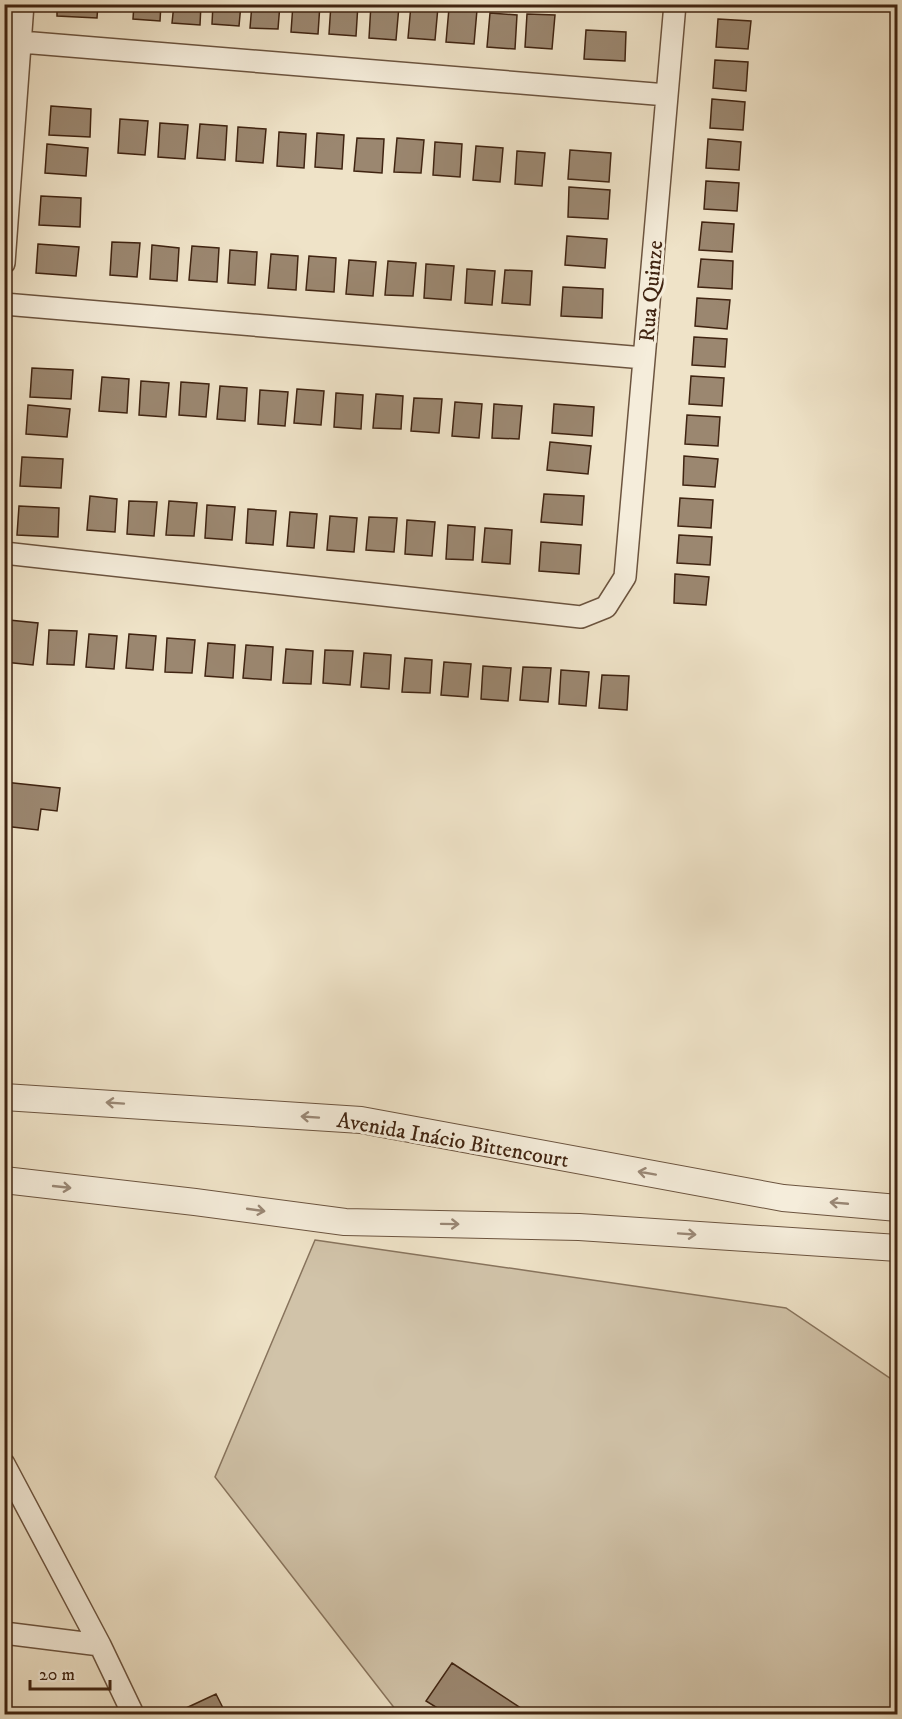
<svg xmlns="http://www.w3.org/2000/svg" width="902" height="1719" font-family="'IM FELL DW Pica',serif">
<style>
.green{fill:#d1c3a9;stroke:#88745d;stroke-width:1.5}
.building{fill:#9b8770;stroke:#402411;stroke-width:1.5}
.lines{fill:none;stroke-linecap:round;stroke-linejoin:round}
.minor-casing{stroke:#6c543f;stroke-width:24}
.tertiary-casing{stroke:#6c543f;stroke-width:28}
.minor{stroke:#f5eddb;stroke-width:21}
.tertiary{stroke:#f5eddb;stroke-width:26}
.oneway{stroke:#9a8876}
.labels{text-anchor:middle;stroke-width:6;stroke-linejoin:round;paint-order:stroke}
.street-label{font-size:22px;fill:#402411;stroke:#f5eddb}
</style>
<rect width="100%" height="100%" fill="#efe3c8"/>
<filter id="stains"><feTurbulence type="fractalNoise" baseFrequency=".00333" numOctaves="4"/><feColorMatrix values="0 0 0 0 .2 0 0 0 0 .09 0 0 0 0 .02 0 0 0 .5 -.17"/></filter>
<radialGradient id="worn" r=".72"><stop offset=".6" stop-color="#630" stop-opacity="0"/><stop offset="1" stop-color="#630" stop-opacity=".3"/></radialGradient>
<path class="green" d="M315,1240L786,1308L897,1383V1714H399L215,1477Z"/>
<path class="building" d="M57,4H98L97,18L57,16Z
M134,4H161L160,21L133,19Z
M174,4H201L200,25L172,23Z
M213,4H241L239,26L212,24Z
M252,4H280L278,29L250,28Z
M293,4H320L318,34L291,32Z
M331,4H358L356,36L329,34Z
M371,4L399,6L396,40L369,38Z
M588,4H628V10L588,8Z
M720,4H753L752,9L720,7Z
M411,5L438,7L435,40L408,38Z
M449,8L477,10L474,44L446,42Z
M490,13L517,15L515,49L487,47Z
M527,14L555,15L552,49L525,47Z
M718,19L751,21L748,49L716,47Z
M586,30L626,32L625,61L584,59Z
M715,60L748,62L746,91L713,88Z
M712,99L745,102L743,130L710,128Z
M51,106L91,109L90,137L49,135Z
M120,119L148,121L145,155L118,153Z
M160,123L188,125L185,159L158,157Z
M200,124L227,126L225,160L197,158Z
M238,127L266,129L263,163L236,161Z
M279,132L306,134L304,168L277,166Z
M317,133L344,135L342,169L315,167Z
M357,138L384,139L382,173L354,171Z
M397,138L424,140L421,173L394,172Z
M708,139L741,142L739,170L706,168Z
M435,142L462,144L460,177L433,175Z
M47,144L88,148L86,176L45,173Z
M476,146L503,148L500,182L473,180Z
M570,150L611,153L609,182L568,179Z
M517,151L545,153L542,186L515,184Z
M706,181L739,183L737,211L704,209Z
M569,187L610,190L608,219L568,217Z
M41,196L81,198L80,227L39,225Z
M702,222L734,224L732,252L699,250Z
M567,236L607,239L605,268L565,265Z
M112,242L140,243L137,277L110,275Z
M38,244L79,247L76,276L36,273Z
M152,245L179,248L177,281L150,279Z
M192,246L219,248L217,282L189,280Z
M230,250L257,252L255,285L228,283Z
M271,254L298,256L296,290L268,288Z
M309,256L336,258L334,292L306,290Z
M701,259L733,261L732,289L698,287Z
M349,260L376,262L373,296L346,294Z
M388,261L416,263L413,296L385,295Z
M426,264L454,266L451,300L424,298Z
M467,269L495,271L492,305L465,303Z
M505,270L532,271L530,305L502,303Z
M563,287L603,289L602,318L561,316Z
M697,298L730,300L727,329L695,326Z
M694,337L727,339L725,367L692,365Z
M32,368L73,370L71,399L30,397Z
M691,376L724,378L722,406L689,404Z
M102,377L129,379L127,413L99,411Z
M141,381L169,383L166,417L139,415Z
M181,382L209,384L206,417L179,415Z
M220,386L247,388L245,421L217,419Z
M297,389L324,391L321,425L294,423Z
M260,390L288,392L285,426L258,424Z
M336,393L363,395L361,429L334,427Z
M376,394L403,396L401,429L373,428Z
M414,398L442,399L439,433L411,431Z
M455,402L482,404L479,438L452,436Z
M494,404L522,406L519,439L492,438Z
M554,404L594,407L592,436L552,433Z
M28,405L70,409L67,437L26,434Z
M687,415L720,417L718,446L685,444Z
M550,442L591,446L588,474L547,470Z
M684,456L718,459L715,487L683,485Z
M22,457L63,459L61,488L20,486Z
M544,494L584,496L582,525L541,522Z
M90,496L117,499L115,532L87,530Z
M680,498L713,500L711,528L678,526Z
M129,501L157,502L154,536L127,534Z
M169,501L197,503L194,536L166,535Z
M207,505L235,507L232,540L205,538Z
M19,506L59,508L58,537L17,535Z
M248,509L276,511L273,545L246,543Z
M290,512L317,514L314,548L287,546Z
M330,516L357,518L354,552L327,550Z
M369,517L397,518L394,552L366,550Z
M407,520L435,522L432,556L405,554Z
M448,525L475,527L473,560L446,559Z
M485,528L512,530L510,564L482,562Z
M679,535L712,537L710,565L677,563Z
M541,542L581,545L579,574L539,571Z
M675,574L709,577L706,605L674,603Z
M9,620L38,623L33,665L4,662Z
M49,630L77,631L74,665L47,664Z
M89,634L117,636L114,669L86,667Z
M129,634L156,636L153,670L126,668Z
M167,638L195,640L192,673L165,672Z
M208,643L235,645L233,678L205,676Z
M246,645L273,647L271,680L243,678Z
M286,649L313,651L311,684L283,683Z
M325,650L353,651L350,685L323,683Z
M364,653L391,655L389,689L361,687Z
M405,658L432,660L430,693L402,692Z
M444,662L471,664L468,697L441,695Z
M483,666L511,668L508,701L481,699Z
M523,667L551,668L548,702L520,700Z
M561,670L589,672L586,706L559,704Z
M602,675L629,676L627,710L599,708Z
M4,782L60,788L57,811L41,809L38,830L4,826Z
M452,1663L530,1714H447L426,1701Z
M216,1694L226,1714H186L184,1709Z"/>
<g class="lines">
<g class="minor-casing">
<path id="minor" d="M21,42L667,95
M4,263L23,4
M4,304L644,358
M4,553L581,617L606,607L625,577L675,4
M4,1464L100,1645L133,1714
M4,1633L100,1645"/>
</g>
<g class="tertiary-casing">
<path id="tertiary" d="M4,1097L361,1120L783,1198L898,1208
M4,1180L195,1202L345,1222L579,1227L898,1248"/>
</g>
<use href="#minor" class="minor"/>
<use href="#tertiary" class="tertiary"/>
</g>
<defs><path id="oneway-shaft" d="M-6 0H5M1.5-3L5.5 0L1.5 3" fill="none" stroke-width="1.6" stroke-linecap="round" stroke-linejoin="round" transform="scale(1.5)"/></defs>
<g class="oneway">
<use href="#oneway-shaft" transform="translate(115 1103) rotate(-176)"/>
<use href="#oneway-shaft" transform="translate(310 1117) rotate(-176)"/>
<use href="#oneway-shaft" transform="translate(647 1173) rotate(-170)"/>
<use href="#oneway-shaft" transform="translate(62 1187) rotate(6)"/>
<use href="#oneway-shaft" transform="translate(839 1203) rotate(-175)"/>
<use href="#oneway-shaft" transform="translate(256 1210) rotate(8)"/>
<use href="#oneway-shaft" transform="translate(450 1224) rotate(1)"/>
<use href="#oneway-shaft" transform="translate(687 1234) rotate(4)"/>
</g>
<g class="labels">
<g class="street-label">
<text transform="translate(650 291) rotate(-85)" y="8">Rua Quinze</text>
<text transform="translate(453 1139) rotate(10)" y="8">Avenida Inácio Bittencourt</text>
</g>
</g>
<rect width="902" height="1719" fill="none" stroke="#efe3c8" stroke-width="24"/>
<rect x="6" y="6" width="890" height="1707" fill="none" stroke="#402411" stroke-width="3"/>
<rect x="12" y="12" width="878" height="1695" fill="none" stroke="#402411" stroke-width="1.5"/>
<path d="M30 1680v9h80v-9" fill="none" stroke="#402411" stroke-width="3"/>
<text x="39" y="1680" font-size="18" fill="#402411" stroke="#f5eddb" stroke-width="4.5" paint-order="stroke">20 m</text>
<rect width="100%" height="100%" filter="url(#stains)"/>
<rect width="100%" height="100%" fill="url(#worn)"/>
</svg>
